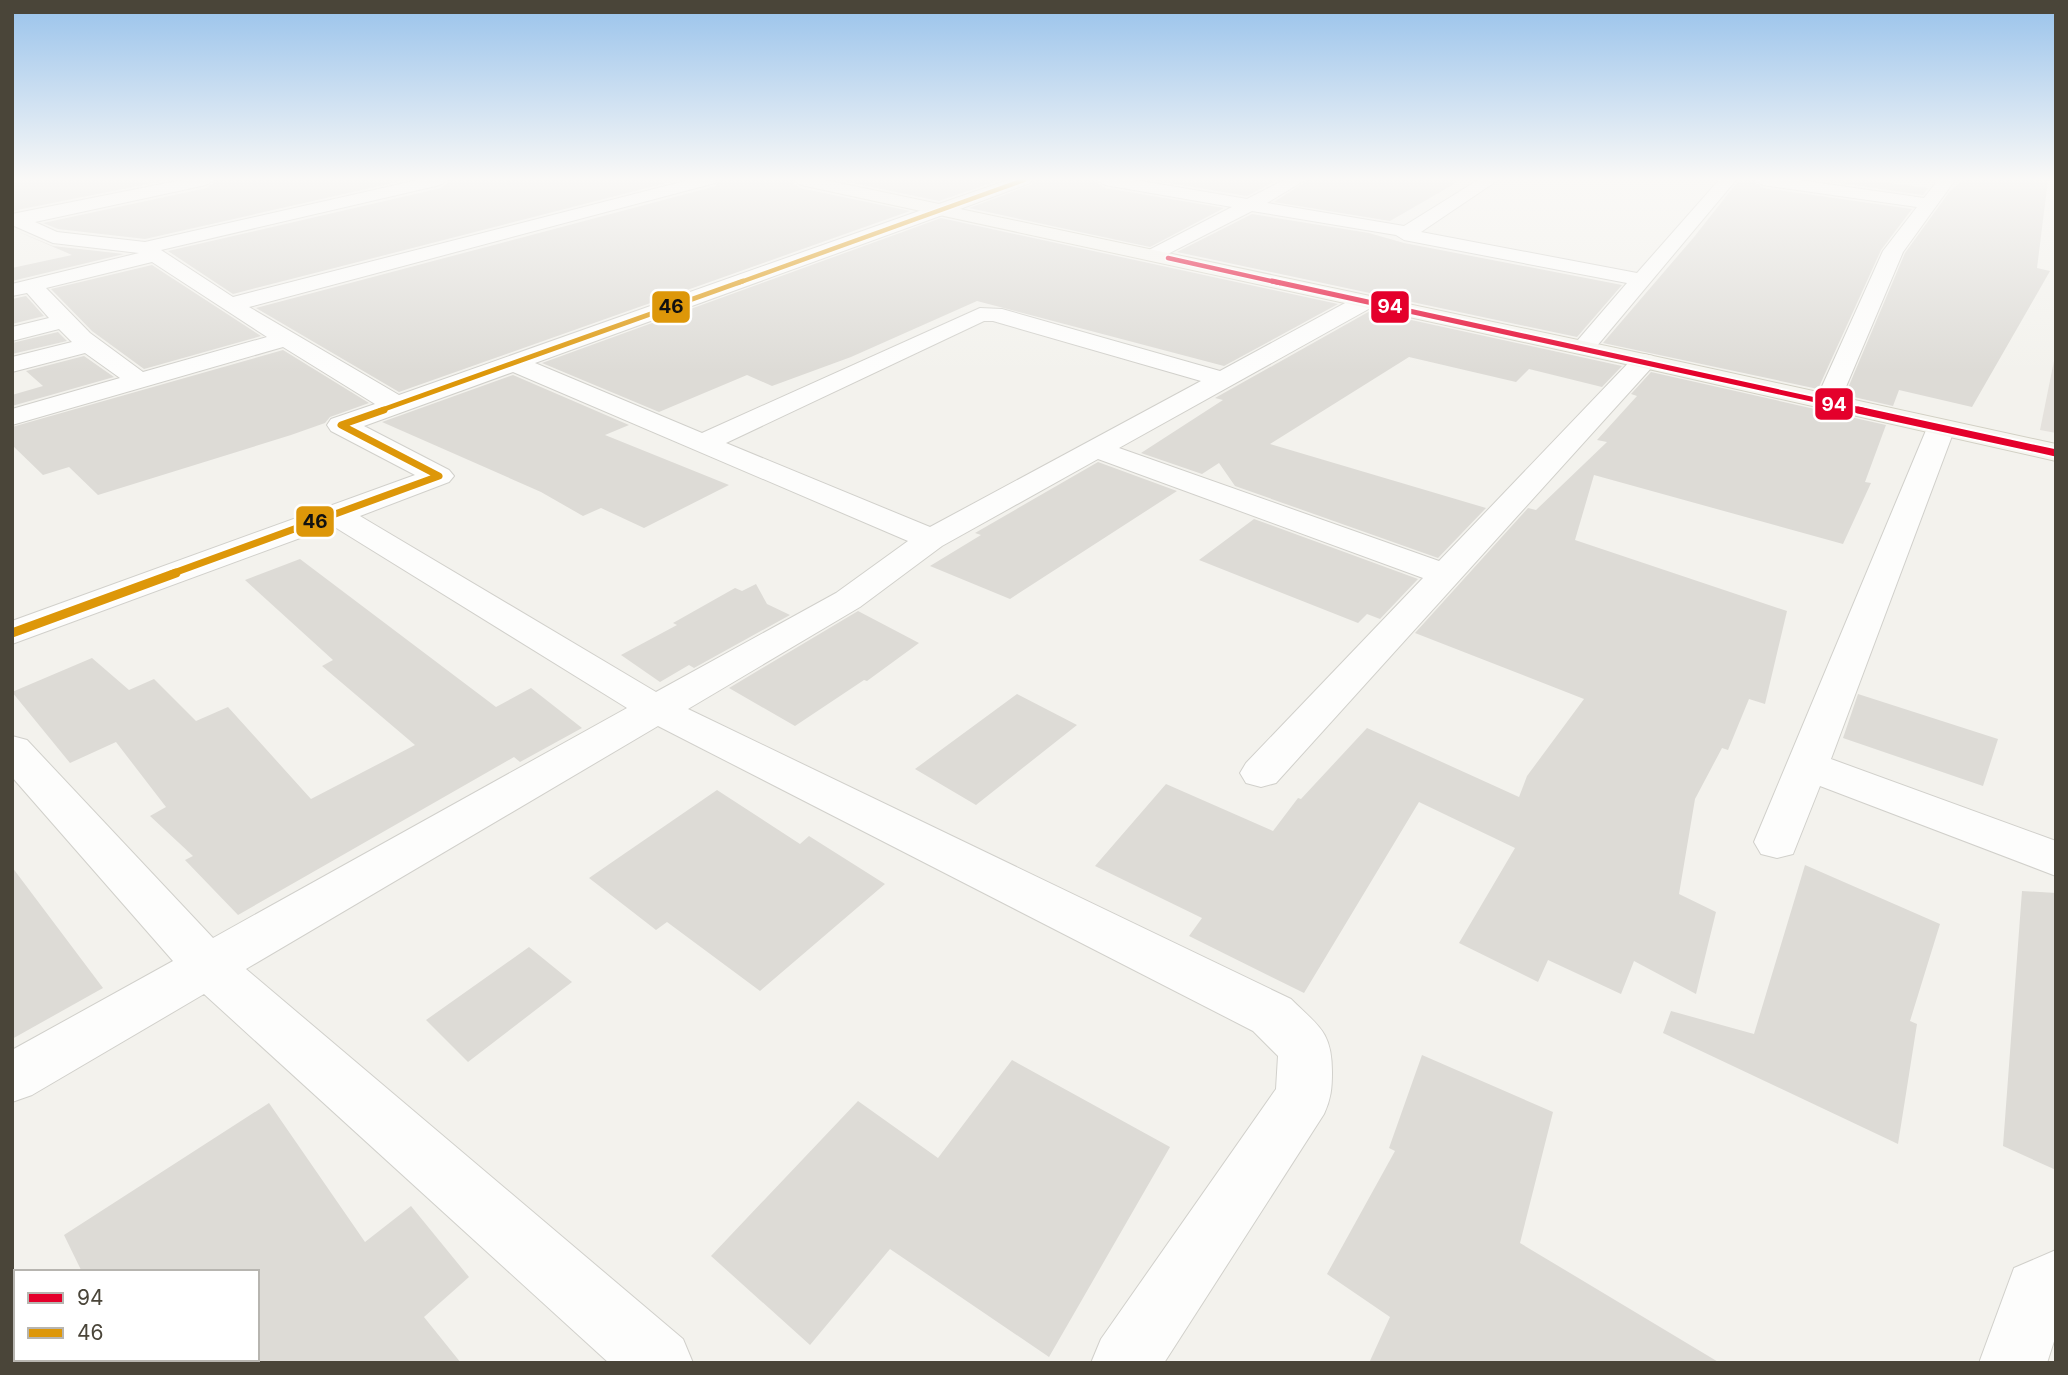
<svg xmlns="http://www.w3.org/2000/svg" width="2068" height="1375" font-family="Inter,sans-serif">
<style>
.industrial{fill:#e5e2dd}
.building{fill:#dddbd6}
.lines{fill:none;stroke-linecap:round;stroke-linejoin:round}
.street-casing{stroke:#d1d0cb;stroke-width:2}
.secondary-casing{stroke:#d2d0c4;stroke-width:2}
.street{fill:#fdfdfc;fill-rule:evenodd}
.secondary{fill:#f7f6f1;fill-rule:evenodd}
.bus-1-far2-casing{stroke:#fff;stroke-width:7}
.bus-1-far1-casing{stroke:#fff;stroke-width:9}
.bus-1-casing{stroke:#fff;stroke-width:11}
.bus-2-far3-casing{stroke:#fff;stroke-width:7}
.bus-2-far2-casing{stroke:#fff;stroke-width:9}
.bus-2-far1-casing{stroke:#fff;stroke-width:11}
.bus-2-casing{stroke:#fff;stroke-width:14}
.bus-1-far2{stroke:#e4002b;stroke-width:4.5}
.bus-1-far1{stroke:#e4002b;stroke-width:5}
.bus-1{stroke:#e4002b;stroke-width:7}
.bus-2-far3{stroke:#dd9709;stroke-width:4.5}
.bus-2-far2{stroke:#dd9709;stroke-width:5}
.bus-2-far1{stroke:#dd9709;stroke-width:7}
.bus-2{stroke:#dd9709;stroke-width:9}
.line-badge{stroke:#fff;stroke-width:2.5}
.badge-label{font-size:19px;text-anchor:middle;font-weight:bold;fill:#fff}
.pale-badge-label{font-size:19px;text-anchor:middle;font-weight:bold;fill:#111}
</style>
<rect width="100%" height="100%" fill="#f3f2ed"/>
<path class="industrial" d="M2056,351V433L2040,430Z"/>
<path class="building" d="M12,180H168L12,211Z
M217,180H406L145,239L58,229L43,223L207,188Z
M451,180H678L233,294L168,251L441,188Z
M719,180H790L800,188L910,211L399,392L256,308L716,186Z
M838,180H1000L939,201Z
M1034,180H1094L1105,188L1224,208L1150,247L969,208L1031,185Z
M1151,180H1278L1247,196Z
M1308,180H1461L1390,221L1274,202Z
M1739,180H1752L1763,188L1912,209L1881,250L1818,389L1603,343L1694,237Z
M1818,180H1867L1928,188L1923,195Z
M1963,180H2048L2037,268L2050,271L1972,407L1899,390L1893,406L1845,395L1905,253L1950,191Z
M1252,214L1369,233L1404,243L1622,285L1577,337L1177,252Z
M941,218L1338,304L1224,366L977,301L851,357L772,386L747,375L659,412L542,363Z
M12,229L53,246L124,254L12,281V268L72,255Z
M152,265L261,336L144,369L92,331L51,289Z
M26,296L44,316L12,324V299Z
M1370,311L1622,366L1602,387L1529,369L1516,382L1409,357L1270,444L1486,508L1438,558L1235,486L1219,463L1202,474L1141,453L1223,400L1215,398Z
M58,332L67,341L12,354V343Z
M283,350L369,403L330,417L325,423L291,435L98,495L69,467L43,475L12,445V427Z
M84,356L114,377L12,406V395L43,386L26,371Z
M1651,372L1886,425L1865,482L1871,483L1843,544L1594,475L1575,540L1787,611L1765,704L1749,699L1728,750L1722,748L1695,799L1679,894L1716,912L1696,994L1634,961L1621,994L1548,960L1538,982L1459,943L1515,848L1419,802L1304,993L1189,936L1202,918L1095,866L1166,784L1273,831L1298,798L1301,799L1367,728L1519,797L1527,776L1584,699L1415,633L1528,508L1536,510L1607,442L1597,440L1637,396L1631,394Z
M513,375L629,425L605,435L729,485L644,528L601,508L583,516L541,492L382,422Z
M1098,462L1177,491L1010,599L930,566L981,535L975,533Z
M1254,519L1418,579L1380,619L1367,614L1358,623L1199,560Z
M300,559L496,707L531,688L582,728L520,762L514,757L238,915L185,860L193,856L150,816L166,807L116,742L70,763L12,692L92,658L129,690L154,679L196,721L228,707L311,799L415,745L322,666L333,660L245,580Z
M756,584L767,604L790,615L694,668L689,665L660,682L621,655L677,625L673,623L735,588L742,591Z
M858,611L919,643L867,681L864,680L795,726L729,688Z
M1017,694L1077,725L976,805L915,769Z
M1858,694L1998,739L1983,786L1843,738Z
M717,790L800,844L809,836L885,884L760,991L667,922L656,930L589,878Z
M1805,865L1940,924L1910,1021L1917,1024L1898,1144L1663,1033L1671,1011L1754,1034Z
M12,867L103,988L12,1039Z
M2022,891L2056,893V1170L2003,1146Z
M529,947L572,982L468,1062L426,1020Z
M1422,1055L1553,1112L1520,1243L1720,1363H1369L1390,1317L1327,1274L1395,1151L1389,1148Z
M1012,1060L1170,1147L1049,1357L890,1249L810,1345L711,1256L858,1101L938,1158Z
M269,1103L365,1242L411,1206L469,1277L424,1317L461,1363H257V1272H82L64,1235Z"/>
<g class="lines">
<g class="street-casing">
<path id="street" d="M182,180H214L206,185L35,222L57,232L145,242L418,180H448L440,185L161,250L233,297L689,180H717L715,183L249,307L399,395L936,205H948L951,209L948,213L535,363L702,433L980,308L1002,309L1220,371L1358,296H1374L1377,301L1374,306L1119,448L1439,561L1635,356L1644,354L1653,356L1656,361L1653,366L1276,783L1261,787L1246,783L1240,773L1246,763L1423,578L1098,459L942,546L860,607L688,709L1291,999C1318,1026 1332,1031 1332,1072C1332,1088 1331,1099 1324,1114L1164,1363H1091L1101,1339L1276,1089L1278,1056L1253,1031L658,726L246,969L683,1339L693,1363H609L204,994L32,1095L12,1102V1050L173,961L12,777V736L27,740L213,938L627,708L333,526L12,644V621L415,475L331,431L327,425L331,419L375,404L283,347L12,425V409L120,378L85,353L12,372V357L72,342L59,329L12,341V327L49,318L27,293L12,296V284L139,253L53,243L12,225V214ZM152,262L267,337L143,372L90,333L46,288ZM984,321H993L1201,381L930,527L726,443ZM513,372L908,541L836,593L656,692L360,516L449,482L454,476L449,470L364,426Z
M1097,180H1135L1247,199L1284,180H1305L1267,203L1404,226L1478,180H1498L1421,232L1637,273L1719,180H1736L1591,353H1575L1571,348L1627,283L1404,240L1396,235L1252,211L1154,261L1147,259L1144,255L1147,251L1232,207L1105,185Z
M1755,180H1799L1924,198L1938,180H1955L1903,252L1837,408L1828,410L1819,408L1815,402L1883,251L1917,207L1763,185Z
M1941,420L1951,422L1955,428L1831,759L2056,841V876L1820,786L1793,854L1777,858L1761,854L1754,842L1927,428L1931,422Z
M2056,1250V1335L2047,1363H1979L2014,1268Z"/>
</g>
<g class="secondary-casing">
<path id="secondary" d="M793,180H825L939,204L1008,180H1032L1030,183L960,209L1644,354L2056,444V461L1644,368L801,185Z"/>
</g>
<use href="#street" class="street"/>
<use href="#secondary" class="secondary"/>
<g class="bus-1-far2-casing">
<path id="bus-1-far2" d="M1168,258L1280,283"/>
</g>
<g class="bus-1-far1-casing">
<path id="bus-1-far1" d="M1272,281L1866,411"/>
</g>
<g class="bus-1-casing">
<path id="bus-1" d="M1858,410L2056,453"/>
</g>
<g class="bus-2-far3-casing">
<path id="bus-2-far3" d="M738,283L1024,180"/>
</g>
<g class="bus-2-far2-casing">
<path id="bus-2-far2" d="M379,411L743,281"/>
</g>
<g class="bus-2-far1-casing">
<path id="bus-2-far1" d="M171,574L439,476L341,425L384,410"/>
</g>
<g class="bus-2-casing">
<path id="bus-2" d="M12,633L176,573"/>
</g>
<use href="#bus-1-far2" class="bus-1-far2"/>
<use href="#bus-1-far1" class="bus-1-far1"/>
<use href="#bus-1" class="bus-1"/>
<use href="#bus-2-far3" class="bus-2-far3"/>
<use href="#bus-2-far2" class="bus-2-far2"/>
<use href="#bus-2-far1" class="bus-2-far1"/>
<use href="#bus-2" class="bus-2"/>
</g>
<linearGradient id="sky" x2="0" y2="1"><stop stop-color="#98c2eb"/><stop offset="0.48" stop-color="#faf9f7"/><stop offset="1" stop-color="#faf9f7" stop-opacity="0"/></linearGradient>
<rect width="2068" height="373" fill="url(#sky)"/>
<g class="line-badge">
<rect x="651" y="290" width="40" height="34" rx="7" fill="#dd9709"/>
<rect x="1370" y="290" width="40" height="34" rx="7" fill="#e4002b"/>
<rect x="1814" y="387" width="40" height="34" rx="7" fill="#e4002b"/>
<rect x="295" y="505" width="40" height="33" rx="7" fill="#dd9709"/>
</g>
<g class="badge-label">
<text x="1390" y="313">94</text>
<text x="1834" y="411">94</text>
</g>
<g class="pale-badge-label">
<text x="671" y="313">46</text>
<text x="315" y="528">46</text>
</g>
<rect width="2068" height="1375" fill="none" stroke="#4a4539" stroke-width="28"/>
<rect x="14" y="1270" width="245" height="91" fill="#ffffff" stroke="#b7b5b0" stroke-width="2"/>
<rect x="28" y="1293" width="35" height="10" fill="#e4002b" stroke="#b7b5b0" stroke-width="2"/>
<text x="77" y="1305" font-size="21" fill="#4a4539">94</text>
<rect x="28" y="1328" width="35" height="10" fill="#dd9709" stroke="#b7b5b0" stroke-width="2"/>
<text x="77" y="1340" font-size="21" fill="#4a4539">46</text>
</svg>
